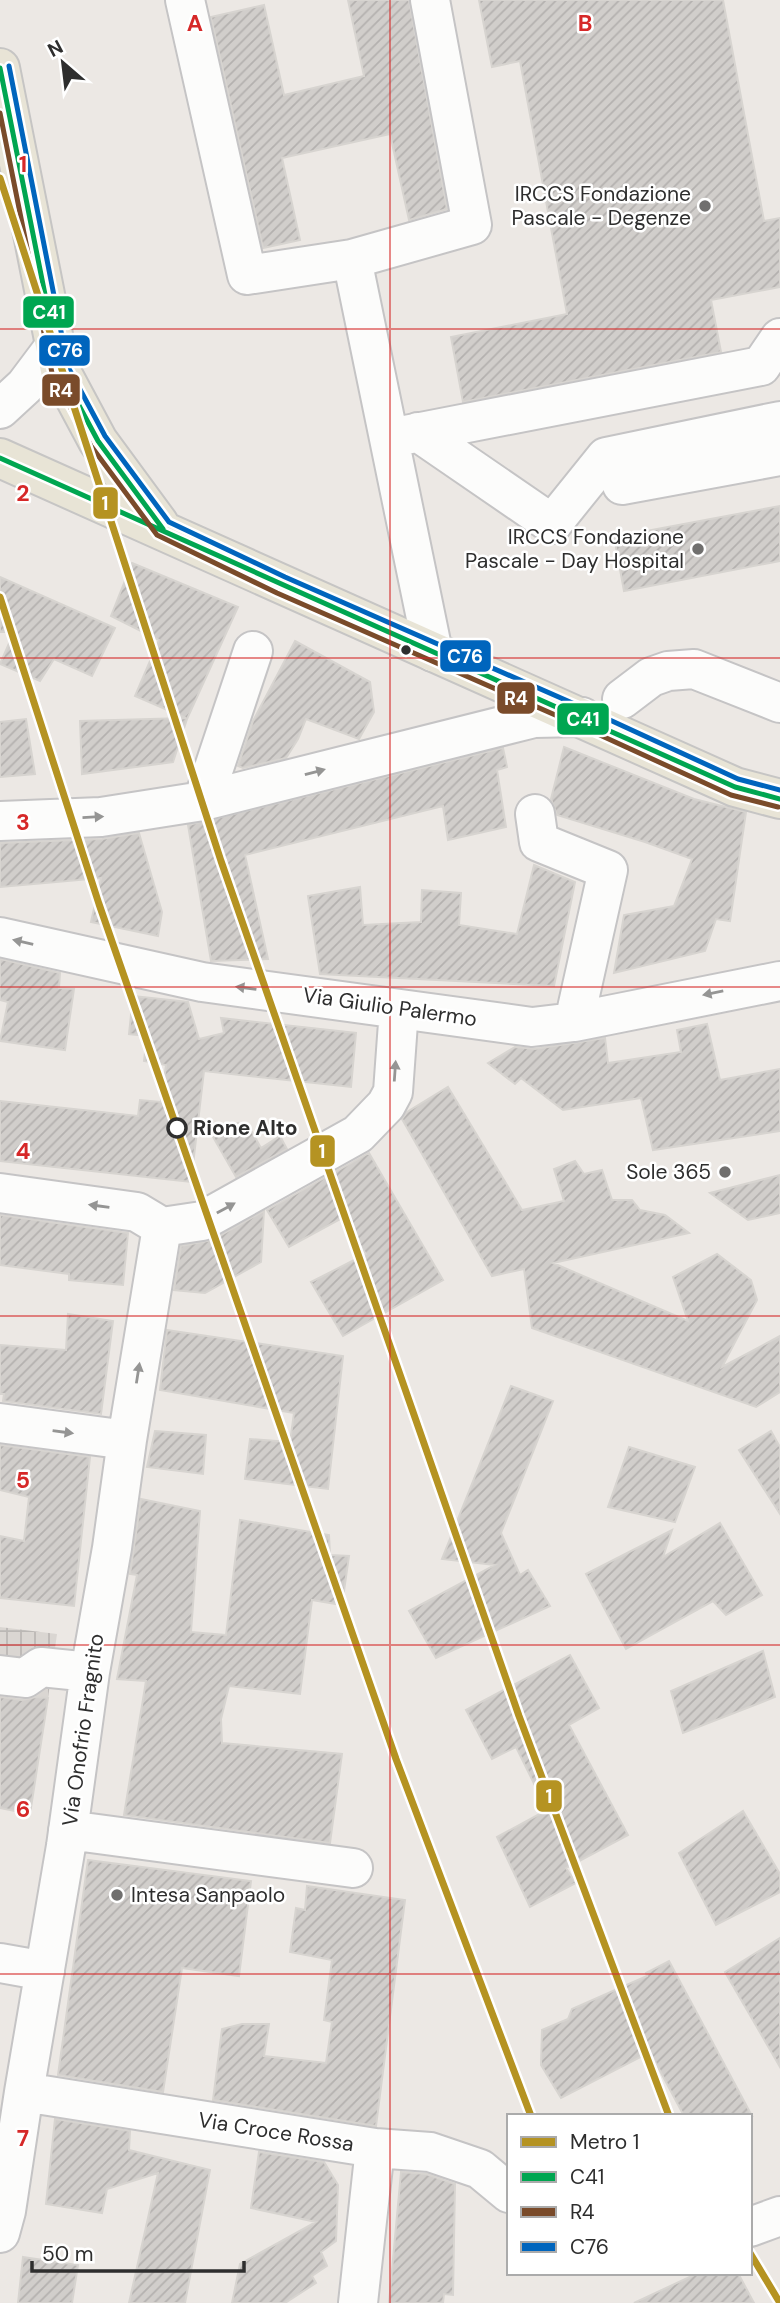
<svg xmlns="http://www.w3.org/2000/svg" width="780" height="2303" font-family="'DM Sans',sans-serif">
<style>
.plaza{fill:url(#plaza-grid)}
.building{fill:url(#building-hatch);stroke:#d7d4d0;stroke-width:2}
.lines{fill:none;stroke-linecap:round;stroke-linejoin:round}
.minor-casing{stroke:#c5c4c5;stroke-width:42}
.major-casing{stroke:#c6c5c4;stroke-width:42}
.minor{stroke:#fcfcfb;stroke-width:38}
.major{stroke:#e8e4d6;stroke-width:38}
.bus-1-casing{stroke:#fff;stroke-width:10}
.bus-2-casing{stroke:#fff;stroke-width:10}
.bus-3-casing{stroke:#fff;stroke-width:10}
.bus-1{stroke:#00a651;stroke-width:5}
.bus-2{stroke:#7a4b2a;stroke-width:5}
.bus-3{stroke:#0065bd;stroke-width:5}
.metro-1-casing{stroke:#fff;stroke-width:12}
.metro-1{stroke:#b59322;stroke-width:7}
.oneway{fill:#959594}
.grid{fill:none;stroke:#d62828;stroke-width:2;stroke-opacity:0.55}
.poi-dot{fill:#706f6e;stroke:#fff;stroke-width:2.5}
.bus-dot{fill:#2e2e2e;stroke:#fff;stroke-width:2.5}
.stop-dot{fill:#fff;stroke:#2e2e2e;stroke-width:3.5}
.labels{text-anchor:middle;stroke-width:5;stroke-linejoin:round;paint-order:stroke}
.poi-label{font-size:21px;fill:#2e2e2e;stroke:#fff;text-anchor:end}
.street-label{font-size:21px;fill:#2e2e2e;stroke:#fff}
.stop-label{font-size:21px;font-weight:bold;fill:#2e2e2e;stroke:#fff;text-anchor:start}
.grid-label{font-size:23px;text-anchor:middle;font-weight:bold;fill:#d62828;stroke:#fff;stroke-width:5;stroke-linejoin:round;paint-order:stroke}
.line-badge{stroke:#fff;stroke-width:2.5}
.badge-label{font-size:19px;text-anchor:middle;font-weight:bold;fill:#fff}
</style>
<defs>
<pattern id="plaza-grid" width="8" height="8" patternUnits="userSpaceOnUse" patternTransform="scale(1.75)"><rect width="8" height="8" fill="#dad6d2"/><path d="M0 4h8M4 0v8" fill="none" stroke="#bbb8b5"/></pattern>
<pattern id="building-hatch" width="6" height="6" patternUnits="userSpaceOnUse" patternTransform="scale(1.75)"><rect width="6" height="6" fill="#d1cecb"/><path d="M-1 1l2-2M0 6l6-6M5 7l2-2" fill="none" stroke="#b4b1af"/></pattern>
</defs>
<rect width="100%" height="100%" fill="#ece8e4"/>
<path class="plaza" d="M0,1627L57,1634L48,1698L0,1691Z"/>
<path class="building" d="M348,0H409L447,209L409,220L390,134L282,158L300,240L263,248L211,17L264,5L284,95L364,76Z
M479,0H723L764,221L780,218V287L711,300L721,352L463,402L451,337L567,314L520,61L492,67Z
M780,506V561L624,591L614,537Z
M132,563L238,607L187,719L173,762L82,774L80,721L186,718L135,696L159,640L111,616Z
M0,577L115,628L92,676L54,659L40,681L0,664L14,632H0Z
M295,641L370,682L374,712L359,739L306,719L298,739L286,758L243,768L238,766L253,721Z
M26,719L35,774L0,777V722Z
M564,747L694,799L746,812L730,921L716,919L705,951L614,973L624,915L674,906L692,859L645,842L557,815L551,799Z
M503,748L507,767L497,770L506,827L448,840L443,806L245,855L268,959L211,961L188,825Z
M139,833L162,912L158,936L91,922L101,878L0,887V843L102,839Z
M534,865L575,882L554,986L320,974L308,896L360,887L363,925L421,922L422,890L461,893L459,925L517,934Z
M0,959L60,973L59,988L74,989L65,1050L0,1041L8,1002L0,1000Z
M133,996L188,1002L199,1039L224,1033L221,1018L356,1033L351,1087L204,1071L191,1182L0,1161V1101L138,1116L140,1100L161,1102L166,1065L144,1061L147,1036L129,1034Z
M707,1024L720,1080L780,1069V1131L653,1150L641,1098L563,1110L521,1078L515,1084L488,1063L515,1047L535,1049L605,1038L608,1063L681,1052L677,1030Z
M448,1087L522,1210L564,1201L554,1169L575,1161L584,1174L602,1170L612,1200H632L640,1210L665,1215L689,1233L553,1263L688,1321L673,1277L717,1254L751,1280L757,1300L722,1367L780,1336V1392L756,1407L532,1328L524,1269L492,1276L402,1119L407,1112Z
M238,1123L246,1135L252,1132L261,1148L280,1136L287,1149L236,1177L213,1137Z
M369,1153L443,1280L343,1336L311,1282L366,1254L342,1218L289,1247L267,1210Z
M780,1175V1213L748,1220L710,1193Z
M264,1211L261,1262L205,1293L174,1290L181,1246L212,1240Z
M0,1215L128,1233L123,1285L69,1280V1274L0,1265Z
M68,1314L113,1321L101,1414L3,1401L4,1394H0V1345L66,1350Z
M167,1330L343,1356L328,1489L245,1479L250,1439L290,1442L294,1413L160,1390Z
M511,1386L553,1401L501,1533L520,1575L528,1570L550,1606L436,1658L409,1611L495,1565L442,1559Z
M155,1431L206,1435L203,1474L147,1467Z
M771,1431L780,1447V1514L739,1450Z
M0,1445L90,1457L74,1606L0,1598V1536L24,1541L29,1497L0,1490Z
M629,1447L695,1467L675,1522L608,1507Z
M141,1499L200,1511L191,1632L226,1635L240,1520L329,1535L330,1555L349,1556L342,1605L312,1600L300,1694L229,1686L221,1719L222,1743L342,1754L330,1843L124,1815L146,1681L117,1679L137,1575L130,1574Z
M720,1523L762,1595L726,1615L713,1601L626,1649L586,1574L672,1530L663,1557Z
M763,1651L775,1697L683,1733L671,1691Z
M570,1655L599,1708L569,1725L628,1835L566,1868L576,1883L530,1907L497,1837L547,1810L516,1747L492,1759L466,1710Z
M0,1697L22,1700L36,1697L48,1698L30,1814L0,1808Z
M743,1811L780,1874V1892L716,1925L679,1853Z
M88,1860L251,1881L239,1976L182,1968L163,2092L58,2075Z
M307,1886L405,1900L376,2126L213,2100L222,2029L242,2024H269L264,2056L326,2063L332,2022L324,2020L332,1960L290,1952L296,1908L305,1910Z
M780,1938V2067L725,1972Z
M669,1961L752,2116H684L650,2052L561,2098L541,2065L542,2030L568,2019L572,2009L647,1976L646,1973Z
M55,2119L130,2131L129,2150L210,2170L185,2303H129L158,2173L107,2189L102,2213L46,2204Z
M259,2152L324,2162L338,2185L336,2241L321,2252L327,2266L312,2276L316,2283L285,2303H232L240,2264L316,2222L251,2208Z
M401,2172L426,2174L455,2184L453,2295L444,2294L443,2303H389Z
M23,2257L78,2265L72,2303H18Z
M698,2273H738L754,2303H634Z"/>
<g class="lines">
<g class="minor-casing">
<path id="minor" d="M185,0L247,275L352,259L472,225L430,0
M352,259L433,652
M0,409L25,386L55,346
M418,432L552,524L606,457L780,421
M390,438L761,366L780,338
M622,485L780,456
M622,699L651,677L668,671L694,669L780,703
M203,801L253,651
M535,814L539,842L608,870L574,1022
M0,821L101,817L203,801L534,718L582,717
M0,937L202,982L532,1027L574,1022L780,981
M0,1193L137,1212L162,1227L202,1221L358,1134L386,1105L393,1092L399,1009
M0,1423L127,1440
M0,1675L25,1678L41,1667L90,1672
M68,1830L353,1868
M0,1963L45,1971
M24,2092L375,2148L358,2303
M375,2148L430,2152L480,2169L509,2193
M750,2227L780,2216
M0,2233L6,2211L24,2092L66,1846L90,1672L112,1548L127,1440L162,1227"/>
</g>
<g class="major-casing">
<path id="major" d="M0,68L60,370L98,441L159,524
M0,458L735,787L780,799"/>
</g>
<use href="#minor" class="minor"/>
<use href="#major" class="major"/>
<g class="bus-1-casing">
<path id="bus-1" d="M0,68L60,370L98,441L163,529
M0,458L735,787L780,799"/>
</g>
<g class="bus-2-casing">
<path id="bus-2" d="M0,113L52,373L91,446L157,535L277,593L578,725L731,795L778,807"/>
</g>
<g class="bus-3-casing">
<path id="bus-3" d="M9,66L68,367L105,436L169,522L285,577L586,709L738,779L780,790"/>
</g>
<use href="#bus-1" class="bus-1"/>
<use href="#bus-2" class="bus-2"/>
<use href="#bus-3" class="bus-3"/>
<g class="metro-1-casing">
<path id="metro-1" d="M0,178L221,861L519,1716L669,2116
M0,597L99,904L396,1759L531,2116
M750,2253L780,2303"/>
</g>
<use href="#metro-1" class="metro-1"/>
</g>
<defs><path id="oneway-solid" d="M-6-.8H1V-3.2L6.5 0L1 3.2V.8H-6Z" transform="scale(1.75)"/></defs>
<g class="oneway">
<use href="#oneway-solid" transform="translate(315 772) rotate(-15)"/>
<use href="#oneway-solid" transform="translate(93 817) rotate(-3)"/>
<use href="#oneway-solid" transform="translate(23 942) rotate(-167)"/>
<use href="#oneway-solid" transform="translate(246 988) rotate(-172)"/>
<use href="#oneway-solid" transform="translate(713 993) rotate(168)"/>
<use href="#oneway-solid" transform="translate(395 1071) rotate(-86)"/>
<use href="#oneway-solid" transform="translate(99 1206) rotate(-172)"/>
<use href="#oneway-solid" transform="translate(226 1208) rotate(-29)"/>
<use href="#oneway-solid" transform="translate(138 1373) rotate(-81)"/>
<use href="#oneway-solid" transform="translate(63 1432) rotate(8)"/>
</g>
<path class="grid" d="M390,0V2303M0,329H780M0,658H780M0,987H780M0,1316H780M0,1645H780M0,1974H780"/>
<g class="poi-dot">
<circle cx="705" cy="206" r="7"/>
<circle cx="698" cy="549" r="7"/>
<circle cx="725" cy="1172" r="7"/>
<circle cx="117" cy="1895" r="7"/>
</g>
<circle class="bus-dot" cx="406" cy="650" r="6"/>
<circle class="stop-dot" cx="177" cy="1128" r="9"/>
<g class="labels">
<g class="poi-label">
<text x="691" y="201">IRCCS Fondazione<tspan x="691" dy="24">Pascale - Degenze</tspan></text>
<text x="684" y="544">IRCCS Fondazione<tspan x="684" dy="24">Pascale - Day Hospital</tspan></text>
<text x="711" y="1179">Sole 365</text>
<text x="131" y="1902" text-anchor="start">Intesa Sanpaolo</text>
</g>
<g class="street-label">
<text transform="translate(390 1007) rotate(8)" y="7">Via Giulio Palermo</text>
<text transform="translate(83 1730) rotate(-82)" y="7">Via Onofrio Fragnito</text>
<text transform="translate(276 2132) rotate(9)" y="7">Via Croce Rossa</text>
</g>
<g class="stop-label">
<text x="193" y="1135">Rione Alto</text>
</g>
</g>
<g class="grid-label">
<text x="195" y="31">A</text>
<text x="585" y="31">B</text>
<text x="23" y="172">1</text>
<text x="23" y="501">2</text>
<text x="23" y="830">3</text>
<text x="23" y="1159">4</text>
<text x="23" y="1488">5</text>
<text x="23" y="1817">6</text>
<text x="23" y="2146">7</text>
</g>
<g class="line-badge">
<rect x="22" y="295" width="53" height="34" rx="7" fill="#00a651"/>
<rect x="38" y="334" width="53" height="33" rx="7" fill="#0065bd"/>
<rect x="41" y="373" width="40" height="34" rx="7" fill="#7a4b2a"/>
<rect x="92" y="486" width="27" height="34" rx="7" fill="#b59322"/>
<rect x="439" y="639" width="53" height="34" rx="7" fill="#0065bd"/>
<rect x="496" y="681" width="40" height="34" rx="7" fill="#7a4b2a"/>
<rect x="556" y="702" width="54" height="34" rx="7" fill="#00a651"/>
<rect x="309" y="1134" width="27" height="34" rx="7" fill="#b59322"/>
<rect x="535" y="1779" width="28" height="34" rx="7" fill="#b59322"/>
</g>
<g class="badge-label">
<text x="49" y="319">C41</text>
<text x="65" y="357">C76</text>
<text x="61" y="397">R4</text>
<text x="105" y="510">1</text>
<text x="465" y="663">C76</text>
<text x="516" y="705">R4</text>
<text x="583" y="726">C41</text>
<text x="322" y="1158">1</text>
<text x="549" y="1803">1</text>
</g>
<rect x="507" y="2114" width="245" height="161" fill="#ffffff" stroke="#ababab" stroke-width="2"/>
<rect x="521" y="2137" width="35" height="10" fill="#b59322" stroke="#ababab" stroke-width="2"/>
<text x="570" y="2149" font-size="21" fill="#2e2e2e">Metro 1</text>
<rect x="521" y="2172" width="35" height="10" fill="#00a651" stroke="#ababab" stroke-width="2"/>
<text x="570" y="2184" font-size="21" fill="#2e2e2e">C41</text>
<rect x="521" y="2207" width="35" height="10" fill="#7a4b2a" stroke="#ababab" stroke-width="2"/>
<text x="570" y="2219" font-size="21" fill="#2e2e2e">R4</text>
<rect x="521" y="2242" width="35" height="10" fill="#0065bd" stroke="#ababab" stroke-width="2"/>
<text x="570" y="2254" font-size="21" fill="#2e2e2e">C76</text>
<g transform="translate(63 63) rotate(332)" stroke="#ffffff" stroke-width="5" paint-order="stroke">
<path d="M0-5L12 26L0 18L-12 26Z" fill="#2e2e2e"/>
<text y="-10" font-size="19" font-weight="bold" text-anchor="middle" fill="#2e2e2e">N</text>
</g>
<path d="M32 2261v10h212v-10" fill="none" stroke="#2e2e2e" stroke-width="3.5"/>
<text x="42" y="2261" font-size="21" fill="#2e2e2e" stroke="#ffffff" stroke-width="5" paint-order="stroke">50 m</text>
</svg>
